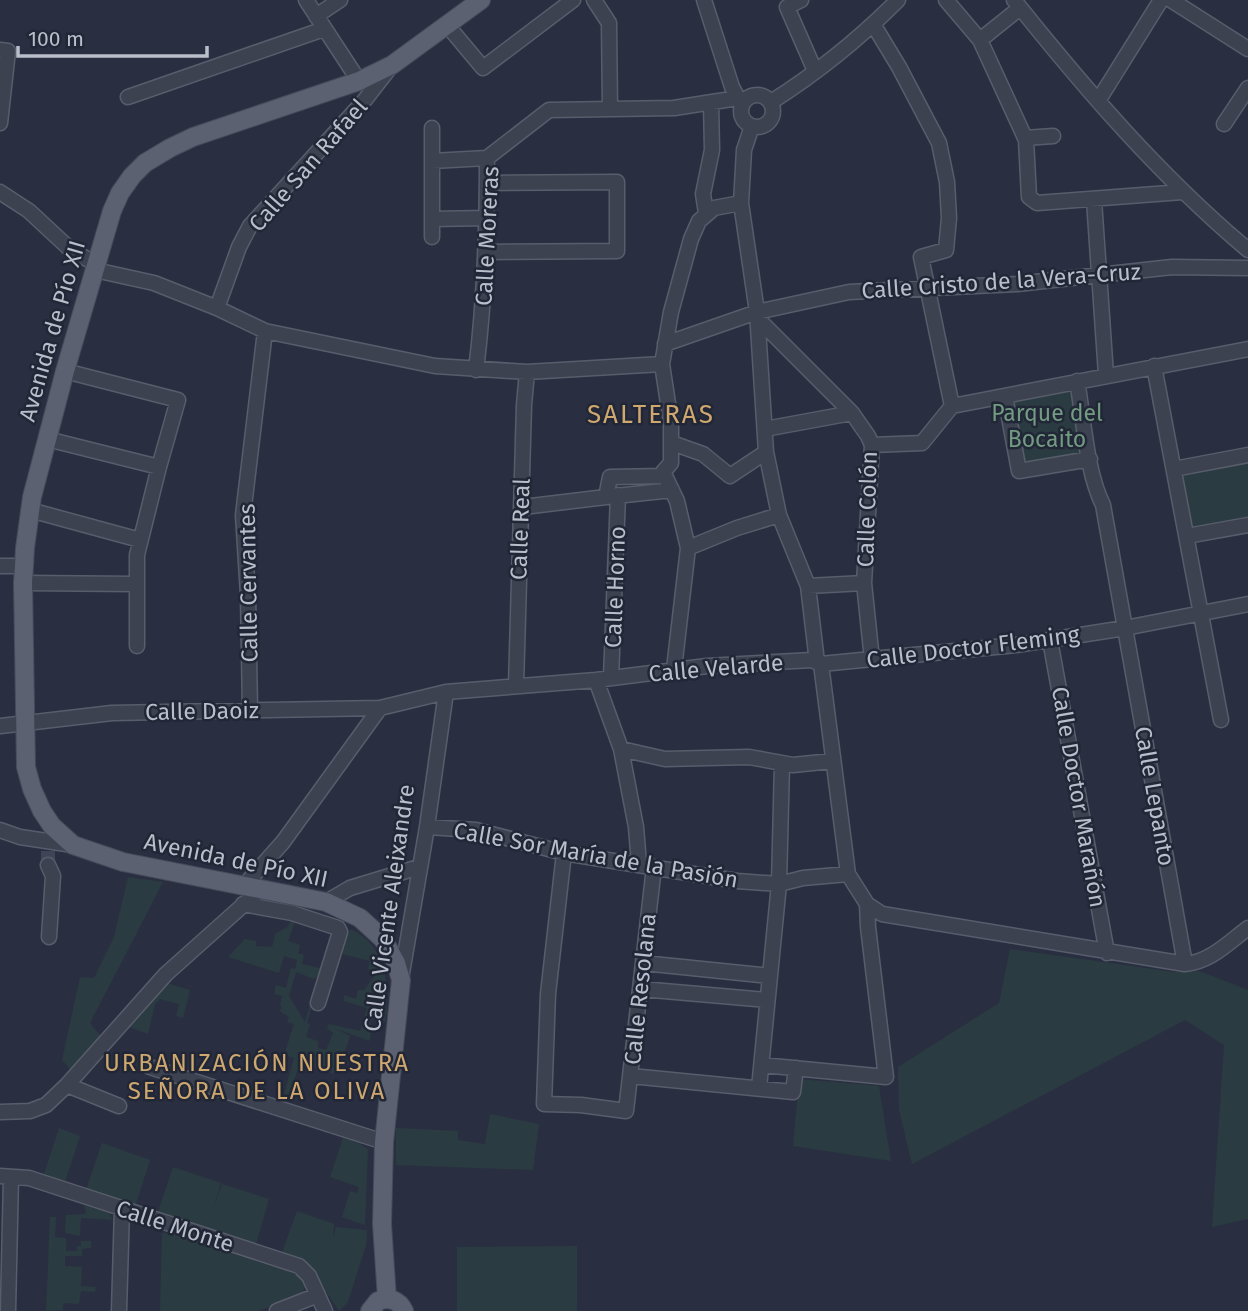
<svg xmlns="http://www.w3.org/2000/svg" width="1248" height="1311" font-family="'Fira Sans',sans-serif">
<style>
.green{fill:#2b3b42;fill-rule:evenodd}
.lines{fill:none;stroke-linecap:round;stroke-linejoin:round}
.minor-tunnel{stroke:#3f4456;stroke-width:14;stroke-dasharray:14 7;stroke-linecap:butt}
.minor-casing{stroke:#585d6b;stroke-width:17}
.major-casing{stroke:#464b5a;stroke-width:20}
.minor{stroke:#3d4251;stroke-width:14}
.major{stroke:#5b6170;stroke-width:18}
.labels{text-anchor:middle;stroke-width:5;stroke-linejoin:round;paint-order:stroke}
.street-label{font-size:23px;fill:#babecb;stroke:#212736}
.park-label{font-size:23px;fill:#739a82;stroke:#212736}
.neighbourhood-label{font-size:24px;letter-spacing:2px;fill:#cfa870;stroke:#212736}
.quarter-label{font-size:26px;letter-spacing:2px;fill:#cfa870;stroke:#212736}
</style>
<rect width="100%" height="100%" fill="#292f41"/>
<path class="green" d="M1077,381L1090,459L1019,471L1005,396Z
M1248,455V525L1187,536L1174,469Z
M128,877L163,882L90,1023L103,1039L71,1070L62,1060L80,977L94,978L114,937Z
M293,918L296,919L288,941L300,945L298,953L304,955L302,964L323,969L307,1023L310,1024L306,1037L318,1041V1048L326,1050L333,1033L327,1028L329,1024L360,1031L367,1008L344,1001V995L356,999L358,990H364L376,974L368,969L370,961L342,954L350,929C386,944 391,987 385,1022L371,1019L370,1041L336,1029L350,1036L343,1057H340L334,1074L300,1062L287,1103L282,1101L294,1058L284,1055L294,1024L287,1022L289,1017L279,1011L282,1008L280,1005L282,996L274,994L276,985L286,988L291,968L295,969L297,960L284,956L279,973L228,957L245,939L256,941V946L272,947L275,934L287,927ZM296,972L314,979L318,976L305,1022L289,996Z
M1010,949L1174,972L1199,971L1248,990V1219L1212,1227L1224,1045L1185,1020L912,1164L899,1110L898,1067L999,1003Z
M166,983L190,990L183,1018L176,1016L179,1004L160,999L155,1004L148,1034L129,1027Z
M799,1079L879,1086L891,1161L793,1146Z
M490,1114L539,1124L533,1170L396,1165V1128L458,1131V1140L485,1144Z
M59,1128L80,1136L65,1182L44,1174Z
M343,1138L358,1143L368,1149L365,1225L342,1217L350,1191L357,1193L359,1187L330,1177Z
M102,1143L150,1160L135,1207L86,1190Z
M173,1167L221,1183L213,1209L222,1184L269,1199L256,1244L158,1212Z
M84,1205L109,1213L113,1220L81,1218L80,1236L65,1233L66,1215L86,1214Z
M297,1211L334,1224L333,1238L336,1227L367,1230L366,1245L348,1302L339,1311L305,1260L282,1252Z
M50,1217H56L55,1237L66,1238V1251H77V1246H81V1241H91V1248L82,1249V1256H65V1266L82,1267L81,1286L96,1287L95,1292L81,1291L79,1304L63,1303V1310L46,1311Z
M162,1233L183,1234V1238L297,1274L303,1279L305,1287L301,1295L259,1311H160Z
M577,1246V1311H457V1247Z"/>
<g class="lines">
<path class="minor-tunnel" d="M48,851V865"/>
<g class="minor-casing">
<path id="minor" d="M306,0L359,81
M594,0L609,23L610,109
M704,0L732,87L741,104
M801,0L787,7L815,71
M946,0L980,40L1026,140L1029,197L1037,203L1182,192
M1014,0C1085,89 1160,176 1248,250
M1171,0L1248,49
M316,16L340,0
M873,24L899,67L939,143L947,182L949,218L946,250L921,257L952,406
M452,31L483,68L573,0
M980,40L1020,8
M0,50L8,51L0,123
M741 111a16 16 0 1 1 32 0a16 16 0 1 1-32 0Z
M128,97L324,29
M1098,101L1161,0
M771,102C817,73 860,38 898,0
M1224,124L1248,88
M752,126L744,150L741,203L757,312L766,452L779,515L808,586L817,662
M1025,138L1053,136
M432,161V128
M0,192L29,211L71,250L96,264
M1094,200L1106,375
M706,213L703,194L712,150L711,103
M487,218L432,219V161L487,158
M432,237V219
M487,252L617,251V182L487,183
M95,270L154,283L217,308L265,331L435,366L527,372L662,364
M217,308L239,247L250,226L364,101L392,65
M757,318L852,413L868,436L872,445L864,583L872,660
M665,344L757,312L849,292L1017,284L1172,267L1248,268
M1154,366L1221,720
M476,370C485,299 487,229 487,158L549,110L674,108L738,98
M1077,381C1084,419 1086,471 1103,505L1185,964
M1005,396L1019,471L1090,459
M765,429L852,413
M47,439L159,467L178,400L65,371
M672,443L703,454L730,476L766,452
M872,445L922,443L952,406L1248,349
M1174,469L1248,455
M665,476L663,472L671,463V423L662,364L671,312L691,239L699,221L714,208L741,203
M665,476L677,501L688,548L674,669
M665,476L610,477L606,497L672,490
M523,507L606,497
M30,510L140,540
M1187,536L1248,525
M688,548L737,528L779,515
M0,566H24
M23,583L136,584
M808,586L864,583
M1050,640L1107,953
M137,646V555L159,467
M821,664L848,874L867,904L882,914L1185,964C1210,962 1228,943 1248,928
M611,678L618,495
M596,680L621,749L636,827L639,864
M516,686L524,405L527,372
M250,711L248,595L243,515L265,331
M0,726L112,713L380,708L446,692L596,680L707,666L812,660L821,664L1016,645L1125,628L1248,604
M621,749L665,759L749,757L793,765L832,761
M427,827L476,830L564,853L737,881L779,884L803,878L848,874
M0,830L20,837L73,845
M564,853L548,994L544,1104L581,1105L626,1111L654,867
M48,865L53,876L49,937
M243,887L283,842L380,708
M326,902L350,888L419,867
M243,904L292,913L338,928L340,932L318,1003
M643,963L770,976
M401,979L427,827L446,692
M641,989L767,1000
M762,1065L886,1077L868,927L867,904
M150,1067L384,1142
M631,1076L793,1092L796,1068
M67,1085L119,1106
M759,1088L779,884L782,763
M0,1112L30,1111L46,1105L67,1085L166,974L260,890
M0,1176L29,1178L299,1266L309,1276L325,1311
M8,1311L11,1177
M119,1311L122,1208
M277,1311L318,1295"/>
</g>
<g class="major-casing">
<path id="major" d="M387,1299L382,1224L384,1142L401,980L396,963L383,939L360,918L326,902L123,862L73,845L52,826L42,811L32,789L26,767L23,583L25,548L32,497L65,371L112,211L120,193L132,176L145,163L170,148L193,137L359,81L392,65L481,0
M370,1311L378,1301C390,1297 399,1300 404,1311"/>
</g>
<use href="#minor" class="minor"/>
<use href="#major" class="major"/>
</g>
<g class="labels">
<g class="street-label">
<text transform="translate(308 165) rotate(-49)" y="8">Calle San Rafael</text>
<text transform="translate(487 236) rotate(-87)" y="8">Calle Moreras</text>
<text transform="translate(1001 281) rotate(-4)" y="8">Calle Cristo de la Vera-Cruz</text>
<text transform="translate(52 331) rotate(-74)" y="8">Avenida de Pío XII</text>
<text transform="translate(867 509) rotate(-88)" y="8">Calle Colón</text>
<text transform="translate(520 529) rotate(-88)" y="8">Calle Real</text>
<text transform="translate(248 583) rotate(-91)" y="8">Calle Cervantes</text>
<text transform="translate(615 587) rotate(-88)" y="8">Calle Horno</text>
<text transform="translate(973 647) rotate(-7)" y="8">Calle Doctor Fleming</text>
<text transform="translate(716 668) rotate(-5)" y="8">Calle Velarde</text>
<text transform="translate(202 711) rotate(-1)" y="8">Calle Daoiz</text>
<text transform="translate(1155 796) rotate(80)" y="8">Calle Lepanto</text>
<text transform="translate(1079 797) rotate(80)" y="8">Calle Doctor Marañón</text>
<text transform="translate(596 855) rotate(10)" y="8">Calle Sor María de la Pasión</text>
<text transform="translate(236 860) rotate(12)" y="8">Avenida de Pío XII</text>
<text transform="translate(389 908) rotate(-82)" y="8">Calle Vicente Aleixandre</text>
<text transform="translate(640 989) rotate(-84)" y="8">Calle Resolana</text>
<text transform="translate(175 1226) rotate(18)" y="8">Calle Monte</text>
</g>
<g class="park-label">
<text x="1047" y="421">Parque del<tspan x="1047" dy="26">Bocaito</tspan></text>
</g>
<g class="neighbourhood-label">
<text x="257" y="1071">URBANIZACIÓN NUESTRA<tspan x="257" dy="28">SEÑORA DE LA OLIVA</tspan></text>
</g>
<g class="quarter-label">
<text x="651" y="423">SALTERAS</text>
</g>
</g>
<path d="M18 46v10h189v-10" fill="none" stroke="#babecb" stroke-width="3.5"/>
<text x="28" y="46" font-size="21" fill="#babecb" stroke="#212736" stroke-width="5" paint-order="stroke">100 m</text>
</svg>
